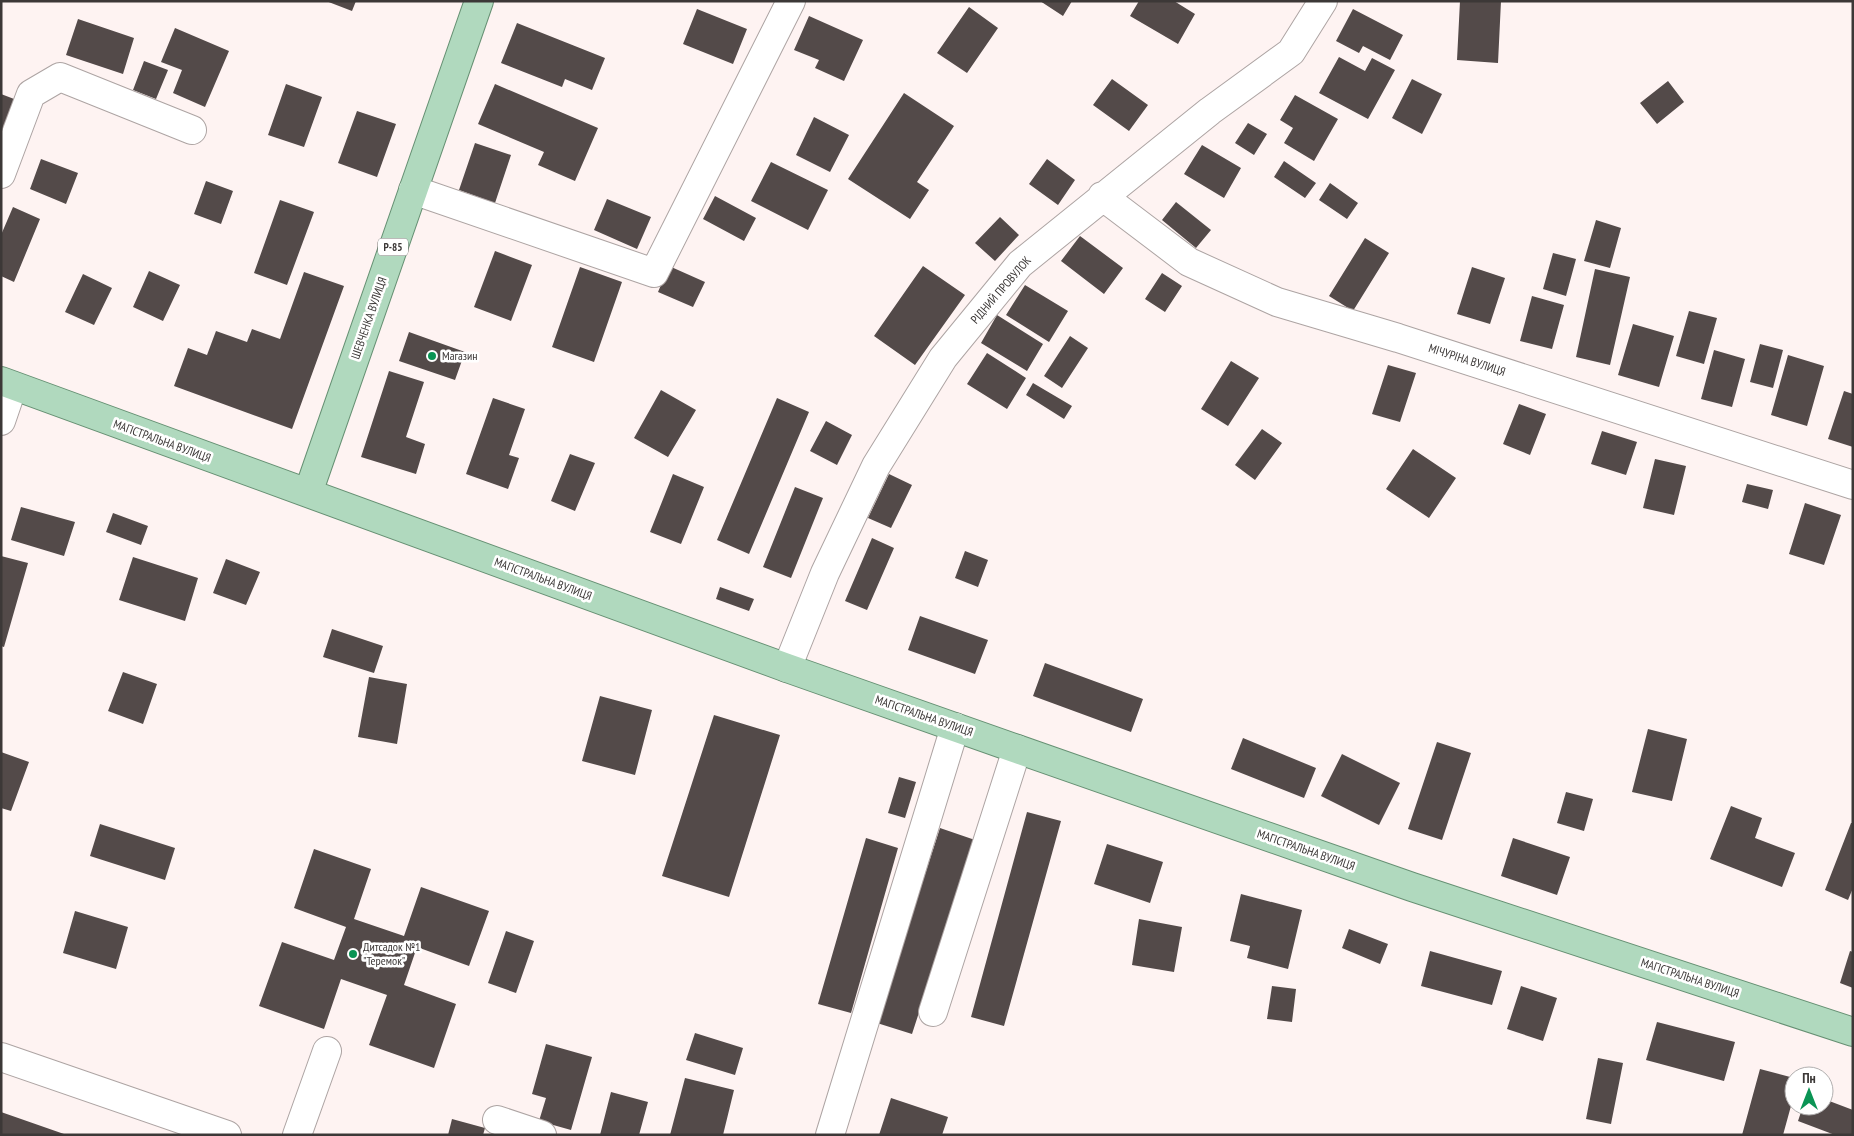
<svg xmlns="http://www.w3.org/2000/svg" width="1854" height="1136" font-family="'PT Sans Narrow',sans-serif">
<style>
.building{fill:#534a49}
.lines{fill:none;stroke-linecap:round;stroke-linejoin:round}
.minor-casing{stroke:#ada4a3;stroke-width:30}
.major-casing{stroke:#669073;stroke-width:30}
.minor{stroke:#fff;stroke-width:28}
.major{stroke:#b0d9be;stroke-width:28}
.poi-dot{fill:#0a9454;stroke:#fff;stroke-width:2}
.labels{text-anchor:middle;stroke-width:5;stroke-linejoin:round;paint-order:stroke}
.shield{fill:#fff;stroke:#767473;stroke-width:1}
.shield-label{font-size:11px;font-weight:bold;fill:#3c3837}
.street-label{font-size:12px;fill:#3c3837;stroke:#fff}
.poi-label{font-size:12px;fill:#3c3837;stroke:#fff;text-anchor:start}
</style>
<rect width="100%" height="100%" fill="#fef3f2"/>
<path class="building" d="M326,1H356L352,11Z
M1040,1H1072L1063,16Z
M1139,1H1174L1195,14L1178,44L1130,16Z
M1460,1H1501L1498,63L1457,60Z
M969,7L998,28L967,73L937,53Z
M697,9L747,29L733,64L683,44Z
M1353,9L1403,35L1390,60L1363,46L1359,53L1336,41Z
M809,16L863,40L844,81L815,68L819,60L794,50Z
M78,19L134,38L123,74L66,55Z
M517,23L605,58L592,90L565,79L562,87L501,63Z
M175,28L229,51L205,107L173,93L182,70L161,62Z
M1339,57L1365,71L1372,58L1395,70L1368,119L1319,93Z
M144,61L168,70L156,99L133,90Z
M1112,79L1148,105L1129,131L1093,105Z
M1412,79L1442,94L1422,134L1392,118Z
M1668,81L1684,102L1657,124L1640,103Z
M286,84L322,97L304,147L268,135Z
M495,84L598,128L575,181L538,165L544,152L478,124Z
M904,93L954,126L917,182L929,190L910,219L848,179Z
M1,94L22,102L10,132L1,129Z
M1295,95L1338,119L1314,161L1284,143L1293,128L1280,120Z
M357,111L396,124L377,177L338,163Z
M814,117L849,135L830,172L796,155Z
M1248,123L1267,134L1254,155L1235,143Z
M475,143L511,155L495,203L459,190Z
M1202,145L1241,168L1224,198L1184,174Z
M41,159L78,173L66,204L30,189Z
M1047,159L1075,180L1058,205L1029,184Z
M1284,161L1316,183L1305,198L1274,177Z
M771,162L828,190L808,230L751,201Z
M206,181L233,191L221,224L194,214Z
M1330,183L1358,203L1347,219L1319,200Z
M715,196L756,218L744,241L703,219Z
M607,199L651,217L637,249L594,230Z
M280,200L314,212L287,285L254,273Z
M1176,202L1211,230L1196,248L1162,220Z
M13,207L40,219L14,282L1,276V235Z
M1000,217L1019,235L995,261L975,243Z
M1596,220L1621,228L1610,268L1584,261Z
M1080,236L1123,268L1104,294L1061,261Z
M1365,238L1389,253L1353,311L1329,296Z
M495,251L532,265L511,321L474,307Z
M1553,253L1576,259L1566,296L1543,289Z
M669,266L705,282L693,307L658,292Z
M923,266L965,295L915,365L874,336Z
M580,267L622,282L594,362L552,347Z
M1472,267L1505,278L1490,324L1457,314Z
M1595,269L1630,277L1610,365L1576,357Z
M149,271L180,285L163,321L133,307Z
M304,272L344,286L292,429L174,386L188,348L207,355L216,331L247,342L252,329L280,339Z
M1162,273L1182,286L1165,312L1145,299Z
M83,274L112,288L94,325L65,312Z
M1025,285L1068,311L1049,342L1006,315Z
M1532,296L1564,305L1552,349L1520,341Z
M1689,311L1717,318L1704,364L1676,356Z
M997,315L1043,344L1027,371L981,343Z
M1633,324L1674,336L1659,387L1618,375Z
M409,332L465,352L455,380L399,361Z
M1070,336L1088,348L1062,388L1044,376Z
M1760,344L1783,350L1773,388L1750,382Z
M1714,350L1745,359L1732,407L1701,399Z
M987,353L1026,378L1007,409L967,384Z
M1788,355L1824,366L1807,426L1771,415Z
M1231,361L1259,378L1228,426L1201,409Z
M1388,365L1416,373L1400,422L1372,414Z
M389,371L424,382L406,437L425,444L416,474L361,457Z
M1033,383L1072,406L1064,419L1026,395Z
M661,390L696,410L668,457L634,438Z
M1844,391L1853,394V447L1828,439Z
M493,398L525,409L509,455L519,458L508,489L466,474Z
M777,398L809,412L749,554L717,540Z
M1519,404L1546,414L1530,455L1503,444Z
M826,421L852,435L837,465L810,451Z
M1262,429L1282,443L1255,480L1235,465Z
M1602,431L1637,442L1626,475L1591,464Z
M1413,449L1456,478L1429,518L1386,489Z
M570,454L595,463L575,511L551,501Z
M1655,459L1686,466L1674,515L1643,508Z
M673,474L704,487L681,544L650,532Z
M889,474L912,485L891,528L868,518Z
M1747,484L1773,490L1768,509L1742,502Z
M795,487L823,498L791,578L763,567Z
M1805,503L1841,515L1824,565L1789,554Z
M21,507L75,522L64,556L11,540Z
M113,513L148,526L141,545L106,532Z
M872,538L894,548L867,610L845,601Z
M965,551L988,560L978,587L955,578Z
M1,556L28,563L4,647L1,646Z
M133,557L198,578L185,621L119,600Z
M226,559L260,572L246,605L213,593Z
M720,587L754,599L749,611L716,599Z
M920,616L988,640L975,674L908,650Z
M332,629L383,646L374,673L323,657Z
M1045,663L1143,699L1131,732L1033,696Z
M123,672L157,684L143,724L108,711Z
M369,677L407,684L397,744L358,737Z
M600,696L652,710L635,775L582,761Z
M714,715L780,735L729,897L662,876Z
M1648,729L1687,739L1672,801L1632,792Z
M1243,738L1316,768L1304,798L1231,769Z
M1437,742L1471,753L1442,840L1408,829Z
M1,752L29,762L11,811L1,808Z
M1342,754L1400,783L1379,825L1321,796Z
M899,777L916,782L905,818L888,813Z
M1566,792L1593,799L1584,831L1557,823Z
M1731,806L1762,818L1755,838L1795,853L1782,887L1710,859Z
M1027,812L1061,821L1004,1026L971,1017Z
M1851,823H1853V888L1848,900L1825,890Z
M100,824L175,848L165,880L90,856Z
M940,828L975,840L912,1034L877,1023Z
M866,838L898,848L851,1013L818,1004Z
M1513,838L1570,857L1557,895L1501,876Z
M1107,844L1163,862L1150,903L1094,884Z
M314,849L371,869L354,919L404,936L421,887L489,911L469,966L417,947L404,985L456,1004L434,1068L369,1045L387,995L341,979L324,1029L259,1006L282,942L334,960L346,927L294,908Z
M1241,894L1302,910L1288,969L1247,958L1250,946L1230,941Z
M75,911L128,927L116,969L63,953Z
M1139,919L1182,927L1174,972L1132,965Z
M1349,929L1388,944L1380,964L1342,948Z
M506,931L534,941L516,993L488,983Z
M1430,951L1502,971L1492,1005L1421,986Z
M1850,951L1853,952V988L1840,983Z
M1272,986L1296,989L1292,1022L1267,1019Z
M1521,986L1557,998L1543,1041L1507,1029Z
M1657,1022L1735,1042L1724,1081L1646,1060Z
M695,1033L743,1048L735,1075L686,1060Z
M546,1044L592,1057L571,1130L539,1121L546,1098L532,1094Z
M1598,1058L1623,1063L1611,1124L1586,1119Z
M1760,1069L1794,1078V1095L1783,1135H1742Z
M685,1078L734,1090L723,1135H670Z
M611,1092L648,1102L639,1135H600Z
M891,1098L948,1117L942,1135H879Z
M1824,1099L1853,1110V1135H1835L1798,1121L1803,1106H1824Z
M1,1112L64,1134V1135H1Z
M452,1119L485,1128L483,1135H448Z"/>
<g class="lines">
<g class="minor-casing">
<path id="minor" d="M1,174L31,94L60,77L192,130
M413,190L654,273L791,1
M1102,196L1189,262L1277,302L1398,338L1853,485
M1,421L13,386
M787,668L825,573L876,466L943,358L1020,264L1210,111L1291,52L1323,1
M933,1012L1017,749
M1,1057L227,1135
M497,1120L542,1135
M297,1135L327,1051
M830,1135L955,727"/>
</g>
<g class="major-casing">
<path id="major" d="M1,381L787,668L1017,749L1412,887L1853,1032
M308,493L479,1"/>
</g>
<use href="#minor" class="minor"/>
<use href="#major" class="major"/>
</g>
<g class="poi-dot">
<circle cx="432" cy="356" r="5"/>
<circle cx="353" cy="954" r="5"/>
</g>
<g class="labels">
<rect class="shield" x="378" y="238.5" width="30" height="17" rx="4"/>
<g class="shield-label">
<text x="393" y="251">Р-85</text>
</g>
<g class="street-label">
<text transform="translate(1001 290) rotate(-49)" y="4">РІДНИЙ ПРОВУЛОК</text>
<text transform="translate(369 318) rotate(-71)" y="4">ШЕВЧЕНКА ВУЛИЦЯ</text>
<text transform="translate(1467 360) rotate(18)" y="4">МІЧУРІНА ВУЛИЦЯ</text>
<text transform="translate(162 441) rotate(20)" y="4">МАГІСТРАЛЬНА ВУЛИЦЯ</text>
<text transform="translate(543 579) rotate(20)" y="4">МАГІСТРАЛЬНА ВУЛИЦЯ</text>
<text transform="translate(924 716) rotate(19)" y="4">МАГІСТРАЛЬНА ВУЛИЦЯ</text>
<text transform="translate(1306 850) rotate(19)" y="4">МАГІСТРАЛЬНА ВУЛИЦЯ</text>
<text transform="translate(1690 978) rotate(18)" y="4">МАГІСТРАЛЬНА ВУЛИЦЯ</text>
</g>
<g class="poi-label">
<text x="442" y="360">Магазин</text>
<text x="363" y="951">Дитсадок №1<tspan x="363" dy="14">"Теремок"</tspan></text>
</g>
</g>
<rect width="1854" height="1136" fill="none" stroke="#3c3837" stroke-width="5"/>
<g transform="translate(1809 1091)"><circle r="24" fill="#ffffff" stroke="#b1afaf"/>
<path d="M0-4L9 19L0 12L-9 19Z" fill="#0a9454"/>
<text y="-8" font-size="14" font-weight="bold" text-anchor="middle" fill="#3c3837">Пн</text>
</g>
</svg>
